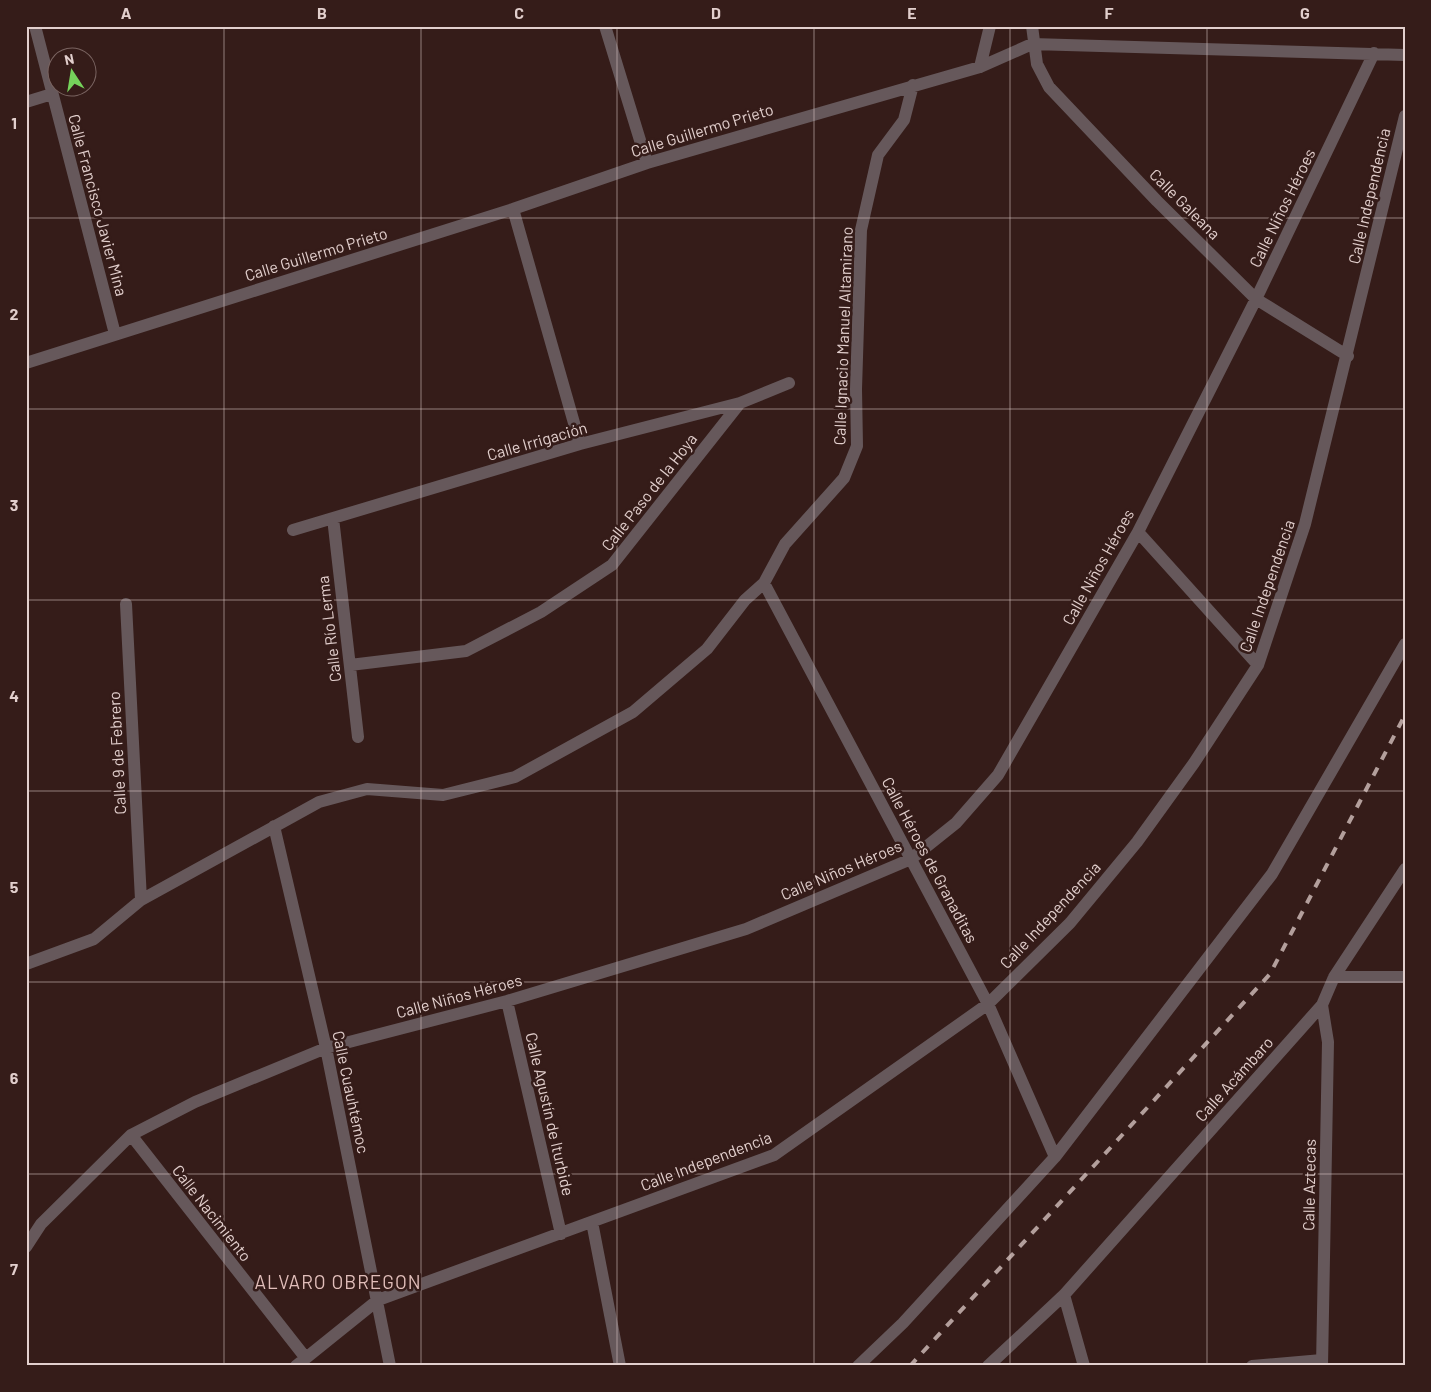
<svg xmlns="http://www.w3.org/2000/svg" width="1431" height="1392" font-family="Barlow,sans-serif">
<style>
.lines{fill:none;stroke-linecap:round;stroke-linejoin:round}
.street{stroke:#66585b;stroke-width:12}
.rail{stroke:#b39f9c;stroke-width:4;stroke-dasharray:9 9;stroke-linecap:butt}
.grid{fill:none;stroke:#e2cfcd;stroke-width:1;stroke-opacity:0.55}
.labels{text-anchor:middle;stroke-width:5;stroke-linejoin:round;paint-order:stroke}
.street-label{font-size:16px;fill:#e2cfcd;stroke:#351c19}
.quarter-label{font-size:19px;letter-spacing:1px;fill:#e1beba;stroke:#351c19}
.neatline{fill:none;stroke:#e2cfcd;stroke-width:2}
.grid-label{font-size:16px;text-anchor:middle;font-weight:bold;fill:#e2cfcd}
</style>
<rect width="100%" height="100%" fill="#351c19"/>
<g class="lines">
<path class="street" d="M35,26L115,334
M605,26L647,163
M1032,26L1037,64L1049,87L1157,201L1256,299L1348,356
M980,67L990,26
M26,102L52,94
M513,209L580,444
M26,363L513,209L647,163L980,67L1032,44L1405,55
M333,518L358,737
M293,530L580,444L740,403L789,383
M1138,532L1258,665
M764,583L988,1004L1055,1157
M126,604L141,900
M350,665L466,651L541,612L612,565L740,403
M274,826L326,1048L390,1366
M26,964L94,939L141,900L319,802L367,789L443,795L515,777L633,712L707,649L745,600L764,583L785,544L844,478L857,446L856,389L861,230L878,155L904,120L913,85
M1334,977H1405
M507,1001L561,1234
M1322,1005L1328,1042L1322,1366
M131,1135L305,1357
M592,1222L620,1366
M26,1247L41,1224L131,1135L195,1102L326,1048L507,1001L746,929L911,859L956,823L998,775L1138,532L1256,299L1374,53
M1064,1295L1084,1366
M296,1366L378,1300L774,1155L988,1004L1070,923L1137,842L1194,763L1258,665L1305,524L1405,116
M858,1366L903,1323L1055,1157L1272,874L1405,644
M988,1366L1064,1295L1322,1005L1334,977L1405,869
M1252,1366L1322,1360"/>
<path class="rail" d="M910,1366L1270,974L1405,715"/>
</g>
<path class="grid" d="M224,26V1366M421,26V1366M617,26V1366M814,26V1366M1010,26V1366M1207,26V1366M26,218H1405M26,409H1405M26,600H1405M26,791H1405M26,982H1405M26,1174H1405"/>
<g class="labels">
<g class="street-label">
<text transform="translate(702 130) rotate(-17)" y="6">Calle Guillermo Prieto</text>
<text transform="translate(1369 196) rotate(-77)" y="6">Calle Independencia</text>
<text transform="translate(1185 204) rotate(45)" y="6">Calle Galeana</text>
<text transform="translate(98 205) rotate(75)" y="6">Calle Francisco Javier Mina</text>
<text transform="translate(1282 208) rotate(-64)" y="6">Calle Niños Héroes</text>
<text transform="translate(316 254) rotate(-17)" y="6">Calle Guillermo Prieto</text>
<text transform="translate(843 336) rotate(-88)" y="6">Calle Ignacio Manuel Altamirano</text>
<text transform="translate(537 441) rotate(-16)" y="6">Calle Irrigación</text>
<text transform="translate(649 492) rotate(-52)" y="6">Calle Paso de la Hoya</text>
<text transform="translate(1098 567) rotate(-61)" y="6">Calle Niños Héroes</text>
<text transform="translate(1267 586) rotate(-71)" y="6">Calle Independencia</text>
<text transform="translate(329 629) rotate(-97)" y="6">Calle Río Lerma</text>
<text transform="translate(117 753) rotate(-93)" y="6">Calle 9 de Febrero</text>
<text transform="translate(930 860) rotate(62)" y="6">Calle Héroes de Granaditas</text>
<text transform="translate(841 870) rotate(-23)" y="6">Calle Niños Héroes</text>
<text transform="translate(1050 915) rotate(-47)" y="6">Calle Independencia</text>
<text transform="translate(459 996) rotate(-15)" y="6">Calle Niños Héroes</text>
<text transform="translate(1234 1079) rotate(-48)" y="6">Calle Acámbaro</text>
<text transform="translate(351 1092) rotate(78)" y="6">Calle Cuauhtémoc</text>
<text transform="translate(550 1114) rotate(77)" y="6">Calle Agustín de Iturbide</text>
<text transform="translate(706 1161) rotate(-21)" y="6">Calle Independencia</text>
<text transform="translate(1309 1185) rotate(-89)" y="6">Calle Aztecas</text>
<text transform="translate(212 1213) rotate(52)" y="6">Calle Nacimiento</text>
</g>
<g class="quarter-label">
<text x="338" y="1289">ALVARO OBREGON</text>
</g>
</g>
<rect width="1431" height="1392" fill="none" stroke="#351c19" stroke-width="55"/>
<g transform="translate(72 72) rotate(348)"><circle r="24" fill="#351c19" stroke="#7a6461"/>
<path d="M0-4L9 19L0 12L-9 19Z" fill="#75d25b"/>
<text y="-8" font-size="14" font-weight="bold" text-anchor="middle" fill="#e2cfcd">N</text>
</g>
<rect x="28" y="28" width="1376" height="1336" class="neatline"/>
<g class="grid-label">
<text x="126" y="19">A</text>
<text x="322" y="19">B</text>
<text x="519" y="19">C</text>
<text x="716" y="19">D</text>
<text x="912" y="19">E</text>
<text x="1109" y="19">F</text>
<text x="1305" y="19">G</text>
<text x="14" y="129">1</text>
<text x="14" y="320">2</text>
<text x="14" y="511">3</text>
<text x="14" y="702">4</text>
<text x="14" y="893">5</text>
<text x="14" y="1084">6</text>
<text x="14" y="1275">7</text>
</g>
</svg>
